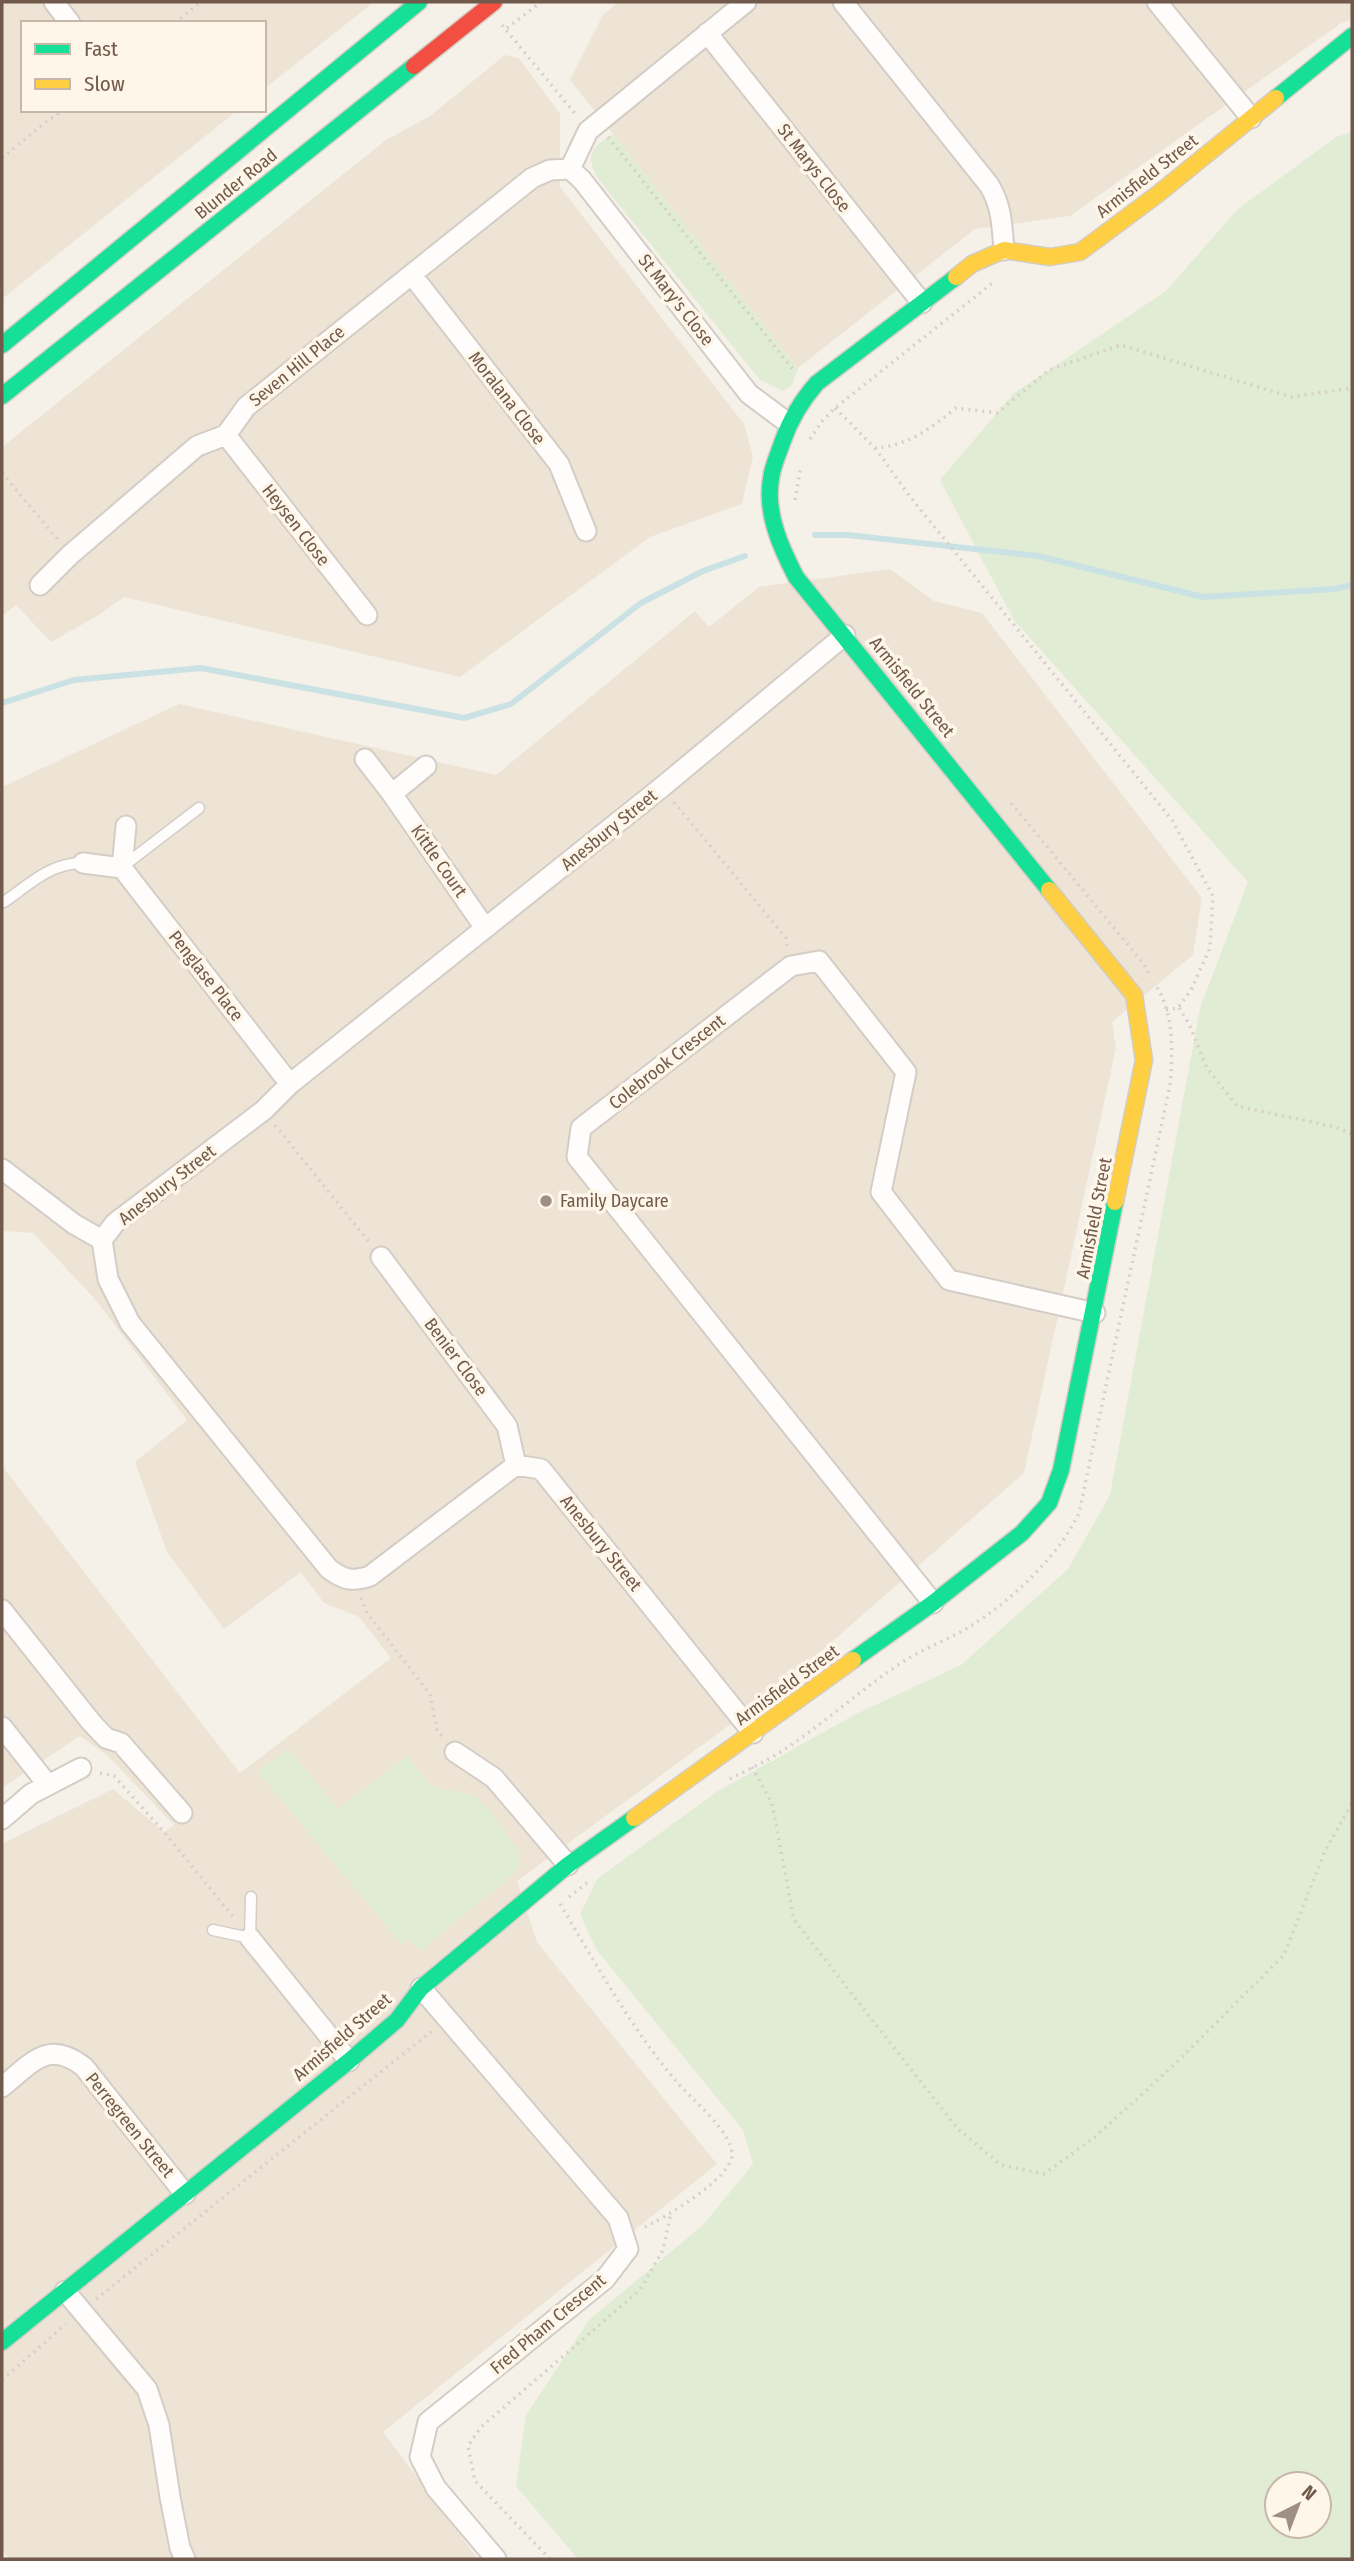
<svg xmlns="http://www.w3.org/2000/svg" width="1354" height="2561" font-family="'Fira Sans Condensed',sans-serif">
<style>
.residential{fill:#eee4d6}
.green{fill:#e1ecd4;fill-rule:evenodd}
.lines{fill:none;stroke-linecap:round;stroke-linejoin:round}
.stream{stroke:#cbe2e5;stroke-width:6}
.lane-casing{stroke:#d4cdc6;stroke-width:13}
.street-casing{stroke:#d4cdc6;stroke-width:23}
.fast-casing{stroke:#d4cdc5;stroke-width:19}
.slow-casing{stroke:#d4cdc5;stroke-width:19}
.jam-casing{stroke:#d4cdc5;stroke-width:19}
.path{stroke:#d6cfca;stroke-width:3.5;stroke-dasharray:2 5;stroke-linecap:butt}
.lane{stroke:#fefdfc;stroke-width:10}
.street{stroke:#fefdfc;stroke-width:19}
.fast{stroke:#16e098;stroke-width:16}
.slow{stroke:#ffcf43;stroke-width:16}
.jam{stroke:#f24e42;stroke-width:16}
.poi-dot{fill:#9f8e82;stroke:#fef6e8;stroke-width:2.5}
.labels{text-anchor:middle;stroke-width:7;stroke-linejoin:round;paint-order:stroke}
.street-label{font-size:18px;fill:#71594b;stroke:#fef6e8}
.poi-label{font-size:18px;fill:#71594b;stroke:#fef6e8;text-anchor:start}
</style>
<rect width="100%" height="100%" fill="#f5f1e9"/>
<path class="residential" d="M2,2H374L264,89V23H23V110H238L2,299Z
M618,2H1352V19L1340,24L1070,216L975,229L798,368L570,80L603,15Z
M505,55L519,58L560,114V187L744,424L753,456L742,504L650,537L460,677L124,597L97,616L51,642L16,605L2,616V447L386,140L430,116Z
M890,569L934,601L982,613L1202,898L1193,955L1112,1022L1116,1048L1024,1473L776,1691L517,1881L537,1942L717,2164L383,2432L478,2559H9L2,2550V1844L113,1789L164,1832L174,1825L108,1756L80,1736L2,1788V1466L240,1773L391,1658L359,1617L324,1603L301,1572L224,1629L167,1552L135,1462L187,1420L94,1298L33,1233L2,1231V787L179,704L496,775L695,611L709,627L759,587Z"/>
<path class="green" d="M1352,132V2559H578L516,2486L526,2415L589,2320L703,2225L753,2164L743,2130L596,1949L580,1914L597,1879L718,1791L856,1714L961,1665L1068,1569L1110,1495L1200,1008L1248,882L1014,620L940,480L1013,394L1166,291L1238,209L1336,137ZM1319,2484V2526H1277V2484Z
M613,134L798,368L792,385L783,391L760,380L599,180C584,155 591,148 613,134Z
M288,1749L338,1809L407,1756L431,1786L475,1796L490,1811L518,1850L520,1864L514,1874L420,1951L409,1938L402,1945L257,1771Z"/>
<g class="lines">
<path class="stream" d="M815,535H848L1038,556L1203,597L1334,589L1352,585
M2,703L74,680L201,668L464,718L511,704L641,603L703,571L745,556"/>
<g class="lane-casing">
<path id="lane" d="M122,867L199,808
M4,902C30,884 50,863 83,863
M213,1930L250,1938L251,1897"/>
</g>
<g class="street-casing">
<path id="street" d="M54,2L70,23
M843,2L989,185C1002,206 1002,226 1004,250
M1157,2L1251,118
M707,33L922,303
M570,169L582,180L749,394L788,423
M570,169L588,131L746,2
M412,275L559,464L586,531
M226,435L367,615
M40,585L70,555L197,446L226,435L246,407L532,178L550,170L570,169
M365,759L392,794
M426,766L392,794L485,928
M126,826L122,868L290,1084
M83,863L122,868
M2,1169L74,1224L102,1240
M381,1257L507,1426L516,1465
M933,1603L577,1157L581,1128L791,966L819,961L906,1072L881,1192L949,1280L1095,1313
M2,1610L91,1722L106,1738L121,1743L182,1813
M2,1727L48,1785
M753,1733L541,1469L516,1465L370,1576C352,1582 344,1580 329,1569L130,1323L108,1279L102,1240L115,1223L264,1110L290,1084L662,787L845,635
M455,1752L494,1778L568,1865
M2,1819L31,1794L81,1768
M250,1938L349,2061
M421,1988L618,2218L628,2249L605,2279L428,2422L420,2457L436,2488L496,2559
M2,2087C31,2064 48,2038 84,2067L185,2194
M65,2291L147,2389L159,2425L170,2497L180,2548L185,2559"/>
</g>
<g class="fast-casing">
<path id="fast" d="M1276,98L1352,36
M956,277L817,383C801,401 790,420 782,443C778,455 772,467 771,479C765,513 781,548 796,577L1049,890
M2,345L419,2
M2,396L414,66
M853,1660L933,1603L1022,1533L1049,1503L1061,1470L1115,1202
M2,2342L349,2061L397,2020L421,1988L568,1865L634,1818"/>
</g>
<g class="slow-casing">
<path id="slow" d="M956,277L972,264L1004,250L1050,257L1080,252L1158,194L1276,98
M1049,890L1134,995L1144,1060L1115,1202
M634,1818L853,1660"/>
</g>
<g class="jam-casing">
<path id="jam" d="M414,66L494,2"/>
</g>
<path class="path" d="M175,23L201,2
M502,25L577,116
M507,28L541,2
M608,137L795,372
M2,158L47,121L64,110
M835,408L875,448C908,446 931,428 956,408L997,413L1049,370L1121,345L1291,397L1352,388
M810,439L823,420L835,408L995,281
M875,448L911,498L1172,820L1213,896L1210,948L1191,990L1178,1008L1165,1010
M2,473L59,541
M795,500L801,466
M674,802L786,938L787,947
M1011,803L1143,963L1151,977
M1179,1008L1189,1024L1207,1068L1237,1106L1335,1127L1352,1134
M275,1125L369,1242
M361,1598L367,1613L430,1694L437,1730L443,1737
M752,1767L772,1803L794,1920L957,2128L1001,2165L1044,2174L1095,2137L1176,2063L1284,1955L1325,1851L1352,1803
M100,1773L114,1776L164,1832L235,1919
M730,1779C747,1770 765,1762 782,1751C822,1725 858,1692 898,1665C919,1650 946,1641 969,1627C1010,1602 1058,1557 1079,1513L1170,1085C1173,1053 1174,1016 1157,987
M569,1897L588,1882
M560,1904C596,1964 630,2026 675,2080C690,2098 733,2132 732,2155C731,2179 664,2218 643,2228
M96,2299L432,2031
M2,2380L66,2324
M550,2559L475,2481L468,2446L481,2427L640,2290L663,2250L671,2212"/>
<use href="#lane" class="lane"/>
<use href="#street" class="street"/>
<use href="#fast" class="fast"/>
<use href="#slow" class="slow"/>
<use href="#jam" class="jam"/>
</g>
<circle class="poi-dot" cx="546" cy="1201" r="7"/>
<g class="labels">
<g class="street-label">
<text transform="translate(814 168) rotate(52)" y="6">St Marys Close</text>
<text transform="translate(1147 176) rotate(-38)" y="6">Armisfield Street</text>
<text transform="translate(236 184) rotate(-39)" y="6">Blunder Road</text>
<text transform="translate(676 300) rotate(52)" y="6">St Mary's Close</text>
<text transform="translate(297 366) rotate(-39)" y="6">Seven Hill Place</text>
<text transform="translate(507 398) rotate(52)" y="6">Moralana Close</text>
<text transform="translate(296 525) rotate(52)" y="6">Heysen Close</text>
<text transform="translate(912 687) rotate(51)" y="6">Armisfield Street</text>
<text transform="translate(609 830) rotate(-39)" y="6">Anesbury Street</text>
<text transform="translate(439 861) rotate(55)" y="6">Kittle Court</text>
<text transform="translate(206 976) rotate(52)" y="6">Penglase Place</text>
<text transform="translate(667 1062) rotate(-38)" y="6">Colebrook Crescent</text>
<text transform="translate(167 1185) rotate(-38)" y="6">Anesbury Street</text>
<text transform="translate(1094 1218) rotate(-79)" y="6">Armisfield Street</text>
<text transform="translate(456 1357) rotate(53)" y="6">Benier Close</text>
<text transform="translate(601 1543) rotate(51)" y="6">Anesbury Street</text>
<text transform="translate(787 1685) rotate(-36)" y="6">Armisfield Street</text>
<text transform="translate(342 2037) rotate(-41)" y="6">Armisfield Street</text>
<text transform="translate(130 2125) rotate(51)" y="6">Perregreen Street</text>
<text transform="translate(548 2324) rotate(-40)" y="6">Fred Pham Crescent</text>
</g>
<g class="poi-label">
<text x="560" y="1207">Family Daycare</text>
</g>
</g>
<rect width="1354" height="2561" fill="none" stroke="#71594b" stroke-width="7"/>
<rect x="21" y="21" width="245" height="91" fill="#fef6e8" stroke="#c6b7a9" stroke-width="2"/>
<rect x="35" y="44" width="35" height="10" fill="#16e098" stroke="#c6b7a9" stroke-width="2"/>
<text x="84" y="56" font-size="21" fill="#71594b">Fast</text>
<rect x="35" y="79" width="35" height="10" fill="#ffcf43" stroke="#c6b7a9" stroke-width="2"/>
<text x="84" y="91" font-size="21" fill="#71594b">Slow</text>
<g transform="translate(1298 2505) rotate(42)"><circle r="33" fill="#fef6e8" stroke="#c6b7a9" stroke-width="2"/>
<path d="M0-5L12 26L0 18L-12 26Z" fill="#9f8e82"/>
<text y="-10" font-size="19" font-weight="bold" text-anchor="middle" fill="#71594b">N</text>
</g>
</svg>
